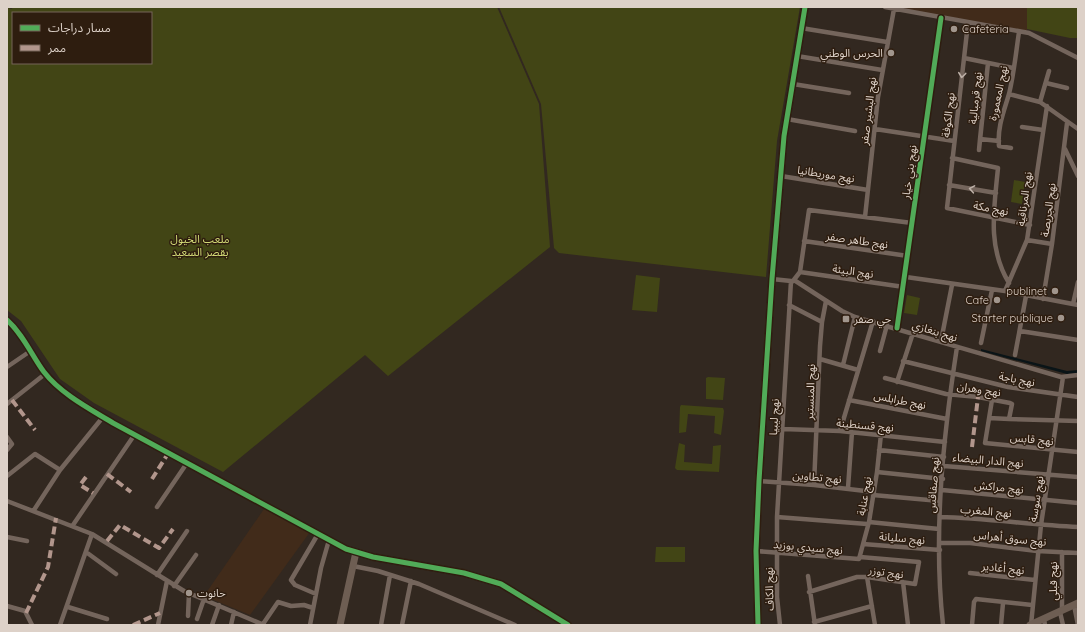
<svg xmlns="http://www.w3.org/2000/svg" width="1085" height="632" font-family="Quicksand,'Noto Sans Arabic',sans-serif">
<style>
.built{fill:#412b1a}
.green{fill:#424515;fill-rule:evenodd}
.water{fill:#0a1417}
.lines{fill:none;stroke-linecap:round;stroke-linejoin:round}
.street{stroke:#74655c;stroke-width:4.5}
.secondary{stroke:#6e5e53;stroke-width:7}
.quiet{stroke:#b2968c;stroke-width:4;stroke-dasharray:8 4;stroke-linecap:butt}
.cycleway-casing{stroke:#2e1d0f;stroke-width:8}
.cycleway{stroke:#51ab58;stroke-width:5}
.oneway{stroke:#beb1a8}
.poi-dot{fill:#a1968d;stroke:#2e1d0f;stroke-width:1.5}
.labels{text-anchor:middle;stroke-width:3;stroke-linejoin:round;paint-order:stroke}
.poi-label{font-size:11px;fill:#ddd1c8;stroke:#2e1d0f;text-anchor:end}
.street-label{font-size:11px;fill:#ddd1c8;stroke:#2e1d0f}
.park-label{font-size:11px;fill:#d2da76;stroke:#2e1d0f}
</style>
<rect width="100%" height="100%" fill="#322820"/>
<path class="built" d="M889,7H1027V31Z
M264,509L310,532L250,615L204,596Z"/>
<path class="green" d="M7,7L11,9L14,7H497L539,104L550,247L388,376L365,355L223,472L94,403L60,379L21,321L7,310ZM13,13H151V63H13Z
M499,7H800L777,141L766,277L559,253L554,248L541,104Z
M1027,7H1078V38H1070L1027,29Z
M1014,180L1025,182L1022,204L1011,202Z
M636,275L660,278L657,312L632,310Z
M907,295L920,298L917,315L904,313Z
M708,377L725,378L723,400L706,399V378Z
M681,405L723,408L724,411L721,435L714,433L715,416L688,414L686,432L679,433L680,407Z
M679,443L685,445L684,462L712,464L713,446L721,445L719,472L677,470L675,468Z
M656,547H685V562H655Z"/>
<path class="water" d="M981,349L1067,371L1078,370V373L1067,374L981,351Z"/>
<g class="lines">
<path class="street" d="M885,7L1029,33L1078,58
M968,23L947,208L1030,225
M801,28L887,42
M797,56L882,70
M964,58L1013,68
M988,63L980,139L979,150Z
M1046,83L1067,88
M793,84L849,93
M1009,94L1040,102L1078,129
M1040,102L1049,71
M787,119L855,131
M1022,127L1043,130
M875,129L954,141
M980,139L999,141
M1011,148L999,146C997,128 1004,111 1009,94C1014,74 1016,52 1019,32
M1065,149L1078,176
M952,158L998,168C994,209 987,247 1009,283
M781,176L868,190
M949,185L996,193
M865,217L878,97L894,9
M1027,240L1052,244
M804,241L908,256
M800,272L904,287
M906,277L1005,291L1078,305
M772,279L791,281
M794,280L842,311L855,317L1061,377L1078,375
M793,281L800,272L809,210L912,223
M1005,291L1027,240L1047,106
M1043,299L1052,244L1067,123
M1073,304L1078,282
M789,305L822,322
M897,328L941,18
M1020,331L1078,340
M941,341L952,285
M981,343L992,290
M880,351L887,325
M1015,355L1026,296
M820,359L858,370
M903,361L1008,387L1078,397
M843,365L855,317
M7,367L29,352
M885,378L946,394L978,397L1010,403L1012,404L1009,419L1078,421
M897,382L913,333
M849,400L947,419
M992,400L985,443L1078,452
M7,404L45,374
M989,418L1009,419
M783,429L840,431L945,442
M840,431L873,321
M7,437L12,444L7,450
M879,450L944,457
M944,466L1078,477
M877,472L943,479
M7,476L35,454L60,470
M759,481L814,485L874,492
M814,485L820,346L822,322L826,301
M848,488L852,432
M942,490L1078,503
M873,495L940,501
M7,501L92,534L184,591L264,625
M157,507L187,463
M34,510L60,470L103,417
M777,517L867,524
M940,517C986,518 1032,525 1078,527
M869,522L939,529
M73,525L135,434
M7,537L27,541
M940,543H970L1037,551L1078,553
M863,544L940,550
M756,551L859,559L869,522L877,472L881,434
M86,552L116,574
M353,566L378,571L419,584L515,625
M970,573L1035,580
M157,575L187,531
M808,576L815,625
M867,577L875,625
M903,582L908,625
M174,586L196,555
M809,592L857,577H867L915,584L919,562L860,557
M316,594L295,585L291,580L318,534
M1074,605L1078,625
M7,606L25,611L32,625
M68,607L107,619
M1062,611V552
M1060,612L1063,625
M188,616L189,593
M197,619L204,599
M1044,619L1045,625
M814,622L872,606
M263,624L278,602L291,606L304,605L313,608
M60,625L92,534
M158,625L167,581
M212,625L219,605
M231,625L234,612
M310,625L321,568L329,540
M381,625L390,575
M402,625L411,581
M780,625L777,597V517L791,281
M943,625C933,533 943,438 957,347
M972,625L974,602L976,599L1032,605
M1001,625L1003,603
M1031,625L1041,525L1063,377"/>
<path class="secondary" d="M7,320C23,334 32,356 44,372C61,394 90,409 113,423L346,549L373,557L464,573L501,584L568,625
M340,625L356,552
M758,625L756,551L759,481L772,279L784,136L805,7
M1030,625L1078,603"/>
<path class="quiet" d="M12,400L35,430
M972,447L978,397
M107,474L131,492
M86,477L80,485L93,493
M152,479L169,452
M107,541L120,525L159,548L173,529
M26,613L48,567L56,518
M133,625L160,613"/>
<g class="cycleway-casing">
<path id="cycleway" d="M7,320C23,334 32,356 44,372C61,394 90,409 113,423L346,549L373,557L464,573L501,584L568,625
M897,328L941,18
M758,625L756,551L759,481L772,279L784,136L805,7"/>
</g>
<use href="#cycleway" class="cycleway"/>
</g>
<defs><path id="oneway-chevron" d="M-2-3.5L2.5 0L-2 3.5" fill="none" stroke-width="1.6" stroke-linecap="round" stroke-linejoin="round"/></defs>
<g class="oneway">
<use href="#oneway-chevron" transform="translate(962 75) rotate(97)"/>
<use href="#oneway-chevron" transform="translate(972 189) rotate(-170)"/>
</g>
<g class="poi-dot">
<circle cx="954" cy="29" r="4"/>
<circle cx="891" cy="53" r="4"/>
<circle cx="1055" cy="291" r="4"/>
<circle cx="997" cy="300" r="4"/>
<circle cx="1061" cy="318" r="4"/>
<rect x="842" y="315" width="8" height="8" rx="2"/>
<circle cx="189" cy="593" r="4"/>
</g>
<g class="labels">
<g class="poi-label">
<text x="962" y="33" text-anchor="start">Cafeteria</text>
<text x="883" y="57">الحرس الوطني</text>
<text x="1047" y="295">publinet</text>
<text x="989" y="304">Cafe</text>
<text x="1053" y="322">Starter publique</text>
<text x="854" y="323" text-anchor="start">حي صفر</text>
<text x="197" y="597" text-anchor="start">حانوت</text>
</g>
<g class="street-label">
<text transform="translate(998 93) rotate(-78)" y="4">نهج المعمورة</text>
<text transform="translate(975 98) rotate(-84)" y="4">نهج قرمبالية</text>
<text transform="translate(868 111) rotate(-83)" y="4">نهج البشير صفر</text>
<text transform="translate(948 115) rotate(-83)" y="4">نهج الكوفة</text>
<text transform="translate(909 172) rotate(-82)" y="4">نهج بني خيار</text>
<text transform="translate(826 174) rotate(9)" y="4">نهج موريطانيا</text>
<text transform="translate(1024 199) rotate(-82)" y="4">نهج المرناقية</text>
<text transform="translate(991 208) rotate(11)" y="4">نهج مكة</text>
<text transform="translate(1048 210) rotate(-82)" y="4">نهج الجريصة</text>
<text transform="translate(857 240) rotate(8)" y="4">نهج طاهر صفر</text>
<text transform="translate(853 271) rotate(8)" y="4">نهج البيئة</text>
<text transform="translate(935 331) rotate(17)" y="4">نهج بنغازي</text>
<text transform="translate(1017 379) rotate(11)" y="4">نهج باجة</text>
<text transform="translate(979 389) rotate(9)" y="4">نهج وهران</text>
<text transform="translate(810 392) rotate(-88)" y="4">نهج المنستير</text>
<text transform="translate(900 400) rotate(11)" y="4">نهج طرابلس</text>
<text transform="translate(774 417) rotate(-87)" y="4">نهج ليبيا</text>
<text transform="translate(865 425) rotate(5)" y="4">نهج قسنطينة</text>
<text transform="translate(1032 439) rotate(6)" y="4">نهج قابس</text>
<text transform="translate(988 460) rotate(5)" y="4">نهج الدار البيضاء</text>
<text transform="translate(817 477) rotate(5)" y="4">نهج تطاوين</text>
<text transform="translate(933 485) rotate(-86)" y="4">نهج صفاقس</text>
<text transform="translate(999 487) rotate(6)" y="4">نهج مراكش</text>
<text transform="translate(864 496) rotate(-80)" y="4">نهج عنابة</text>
<text transform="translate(1036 499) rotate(-81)" y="4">نهج سوسة</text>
<text transform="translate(986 511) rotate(5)" y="4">نهج المغرب</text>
<text transform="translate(902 538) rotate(5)" y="4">نهج سليانة</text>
<text transform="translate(1010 538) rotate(6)" y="4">نهج سوق أهراس</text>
<text transform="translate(808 547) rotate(5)" y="4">نهج سيدي بوزيد</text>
<text transform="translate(1003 568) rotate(6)" y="4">نهج أغادير</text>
<text transform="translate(886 572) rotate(8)" y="4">نهج توزر</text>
<text transform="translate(1053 581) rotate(-90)" y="4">نهج قبلي</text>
<text transform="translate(769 589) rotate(-91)" y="4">نهج الكاف</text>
</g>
<g class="park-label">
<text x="200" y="243">ملعب الخيول<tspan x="200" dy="13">بقصر السعيد</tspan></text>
</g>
</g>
<rect width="1085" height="632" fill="none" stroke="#ddd1c8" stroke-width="16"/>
<rect x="12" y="12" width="140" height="52" fill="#2e1d0f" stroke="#746559"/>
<rect x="20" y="25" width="20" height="6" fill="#51ab58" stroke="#746559"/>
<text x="48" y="32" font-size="12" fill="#ddd1c8">مسار دراجات</text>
<rect x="20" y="45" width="20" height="6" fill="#b2968c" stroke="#746559"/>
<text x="48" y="52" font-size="12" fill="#ddd1c8">ممر</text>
</svg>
